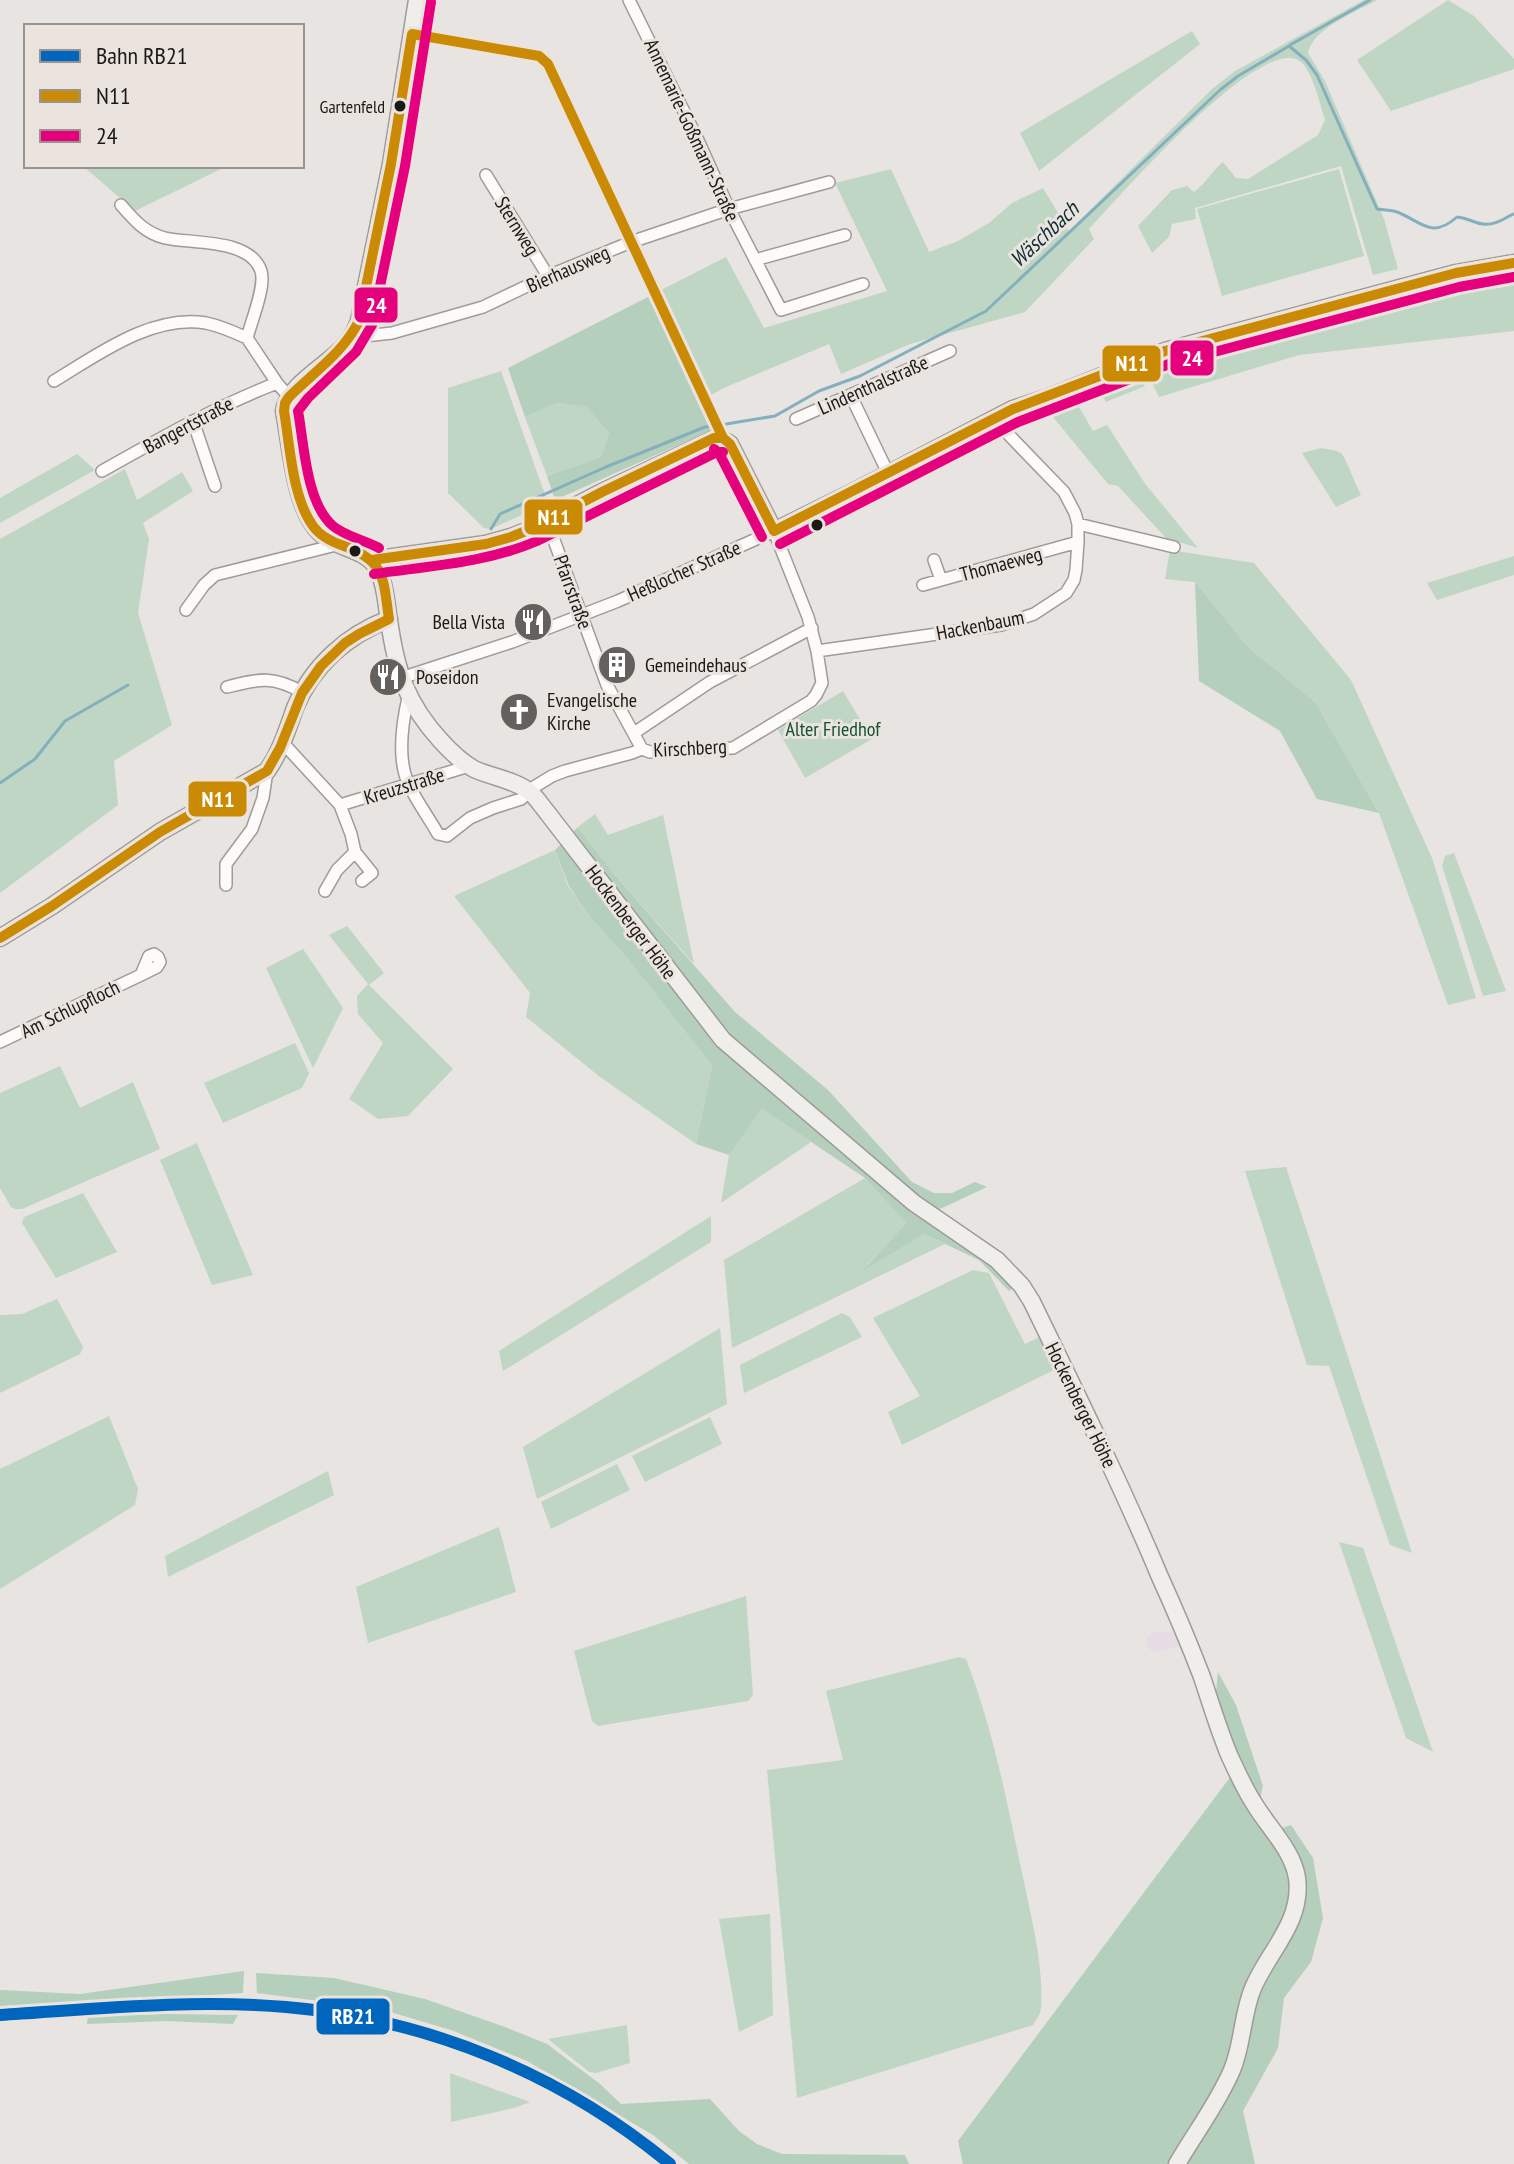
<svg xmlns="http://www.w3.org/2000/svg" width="1514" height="2164" font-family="'PT Sans Narrow',sans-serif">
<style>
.industrial{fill:#e5dce6}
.green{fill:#bfd6c5}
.forest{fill:#b4cfbc}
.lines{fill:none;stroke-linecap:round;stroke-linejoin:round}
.stream{stroke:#84b0bd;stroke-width:3}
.street-casing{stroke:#9e9b98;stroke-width:14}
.secondary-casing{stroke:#9e9b98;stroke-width:19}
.street{stroke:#fcfbfa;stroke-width:11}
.secondary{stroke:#f0eeeb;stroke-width:16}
.bus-1-casing{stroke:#ebe4de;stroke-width:16}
.bus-2-casing{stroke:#ebe4de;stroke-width:16}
.bus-1{stroke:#cb8a04;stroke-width:10}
.bus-2{stroke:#e5007d;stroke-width:10}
.rail-1-casing{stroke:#ebe4de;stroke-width:18}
.rail-1{stroke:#0065bd;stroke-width:12}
.bus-dot{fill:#1b1916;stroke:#ebe4de;stroke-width:3}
.labels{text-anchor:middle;stroke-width:6;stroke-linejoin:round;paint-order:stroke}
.bus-label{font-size:18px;fill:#1b1916;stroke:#ebe4de;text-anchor:end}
.street-label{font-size:20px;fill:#1b1916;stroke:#ebe4de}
.poi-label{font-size:20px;fill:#1b1916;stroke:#ebe4de;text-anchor:start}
.park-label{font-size:20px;fill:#125131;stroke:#ebe4de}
.water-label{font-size:22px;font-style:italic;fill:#0e2e38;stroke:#ebe4de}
.line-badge{stroke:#ebe4de;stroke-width:3}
.badge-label{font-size:22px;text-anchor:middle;font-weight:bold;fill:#fff}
</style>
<rect width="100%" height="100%" fill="#e8e4e1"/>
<path class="industrial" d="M1176,1631L1181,1646L1155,1652L1148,1648L1146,1638L1154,1632Z"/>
<path class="green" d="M1364,0H1377C1356,12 1313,28 1308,53L1325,81L1384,219L1398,269L1373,275L1341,166L1195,208L1196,219L1172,224L1169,237L1152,253L1138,226L1172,190L1187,186L1194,192C1206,183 1211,172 1223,162L1236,178L1248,179L1318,135L1325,120C1320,105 1312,67 1298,60C1255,39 1119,198 1089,229L1094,239L1025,312L910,344L841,374L829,344L726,387L709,396L661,290L726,257L764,328L887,291L835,183L891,169L929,252L958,241L989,223L1012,203L1043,188L1069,231L1212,89L1235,71Z
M1448,0L1474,16L1514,59V69L1391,111L1357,60Z
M1192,31L1200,44L1039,171L1020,133Z
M83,166H227L135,211Z
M1339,169L1364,256L1222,296L1197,209Z
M1514,269V331L1299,355L1159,397L1143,365L1443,280Z
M1134,368L1145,386L1106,402L1097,385Z
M501,371L548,503L491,529L484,528L448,493V388Z
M1072,395L1093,431L1107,425L1146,485L1198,548L1166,538L1118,486L1108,484L1044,406Z
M557,403L588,407L609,433L601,457L547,476L525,417Z
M1321,448C1326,449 1336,450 1341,453C1345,456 1357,488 1361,495L1336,507L1302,453Z
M77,454L95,470L0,523V498Z
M125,469L137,500L182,472L193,491L143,523L149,539L138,613L172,725L114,761L118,805L0,893V539Z
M1170,550L1254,563L1351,680L1432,858L1476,998L1448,1005L1379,813L1315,702L1248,647L1195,582L1165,579Z
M1514,556V575L1437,600L1427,583Z
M843,691L872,739L805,778L778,730Z
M595,814L608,835L663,815L694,964L614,874L578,827Z
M555,850L568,886L589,916L629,960L712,1066L696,1144L600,1077L526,1017L530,993L454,896Z
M1454,853L1506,991L1483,996L1442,866L1445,856Z
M347,926L384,973L369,985L453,1069L408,1116L378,1119L349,1099L383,1043L358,1014L357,996L368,984L329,935Z
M303,949L343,1008L313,1068L266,968Z
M295,1043L309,1073L302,1088L223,1123L204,1083Z
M60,1066L80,1108L133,1082L160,1149L22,1209H15L11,1207L0,1188V1093Z
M762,1109L811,1142L721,1203L729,1155Z
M197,1143L253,1275L212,1285L160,1160Z
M1286,1167L1412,1553L1390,1545L1329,1366L1307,1365L1245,1171Z
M865,1178L908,1223L865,1267L924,1234L945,1244L732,1348L724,1260Z
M83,1193L117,1252L56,1278L22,1223L24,1217Z
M711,1216V1242L503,1371L499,1351Z
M973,1270L989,1273L1025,1344L1044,1335L1058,1368L902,1445L888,1412L920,1396L873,1318Z
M57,1299L83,1347L80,1354L0,1393V1315L22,1314Z
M842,1313L850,1317L862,1337L744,1393L740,1365Z
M720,1328L727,1404L537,1499L523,1447Z
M109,1416L138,1489L135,1505L0,1589V1469Z
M710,1417L722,1444L645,1482L632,1456Z
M617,1464L630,1490L551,1529L541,1502Z
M328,1471L334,1495L168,1577L165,1556Z
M499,1527L516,1592L368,1643L356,1587Z
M1339,1542L1363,1548L1433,1752L1406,1738Z
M746,1596L753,1695L748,1701L598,1726L592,1721L574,1651Z
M959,1657L966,1659C992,1726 1006,1797 1021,1868C1030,1913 1044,1962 1041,2008C1040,2015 1037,2019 1033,2025L797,2098L767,1770L843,1760L826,1691Z
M770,1914L773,2015L739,2032L719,1919Z
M627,2025L630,2063L596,2073L589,2072L548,2039Z
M450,2073L530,2102L514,2108L451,2122Z"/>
<path class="forest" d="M652,295L714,429L555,500L547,476L601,457L609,433L587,407L557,403L525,417L508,368Z
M1195,582L1248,647L1315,702L1379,813L1317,799L1280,731L1199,681Z
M578,827L614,874L735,1012L828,1090L912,1182L934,1193H952L975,1182L987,1187L925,1216L985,1257L1015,1286L1009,1291L979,1260L924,1234L862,1271L907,1223L865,1178L762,1109L729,1155L696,1144L712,1066L629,960L589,916L569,886L555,850Z
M1218,1672L1236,1705L1263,1786L1260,1799L1239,1764L1215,1701Z
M1231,1776C1248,1803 1285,1852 1291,1882C1298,1918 1265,1946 1250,1975C1237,2003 1239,2036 1228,2064C1215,2100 1187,2130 1169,2164H963L958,2141Z
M1291,1825L1313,1858L1323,1918L1311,1962L1284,1998L1278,2048L1243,2111L1255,2164H1182L1250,2027L1262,1983L1299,1915L1279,1829Z
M244,1971L243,1993L0,2008V1990L80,1994Z
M256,1973L334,1978L425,1999L505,2027L547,2044L600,2084L621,2104L710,2099L739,2131L757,2144L782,2154L905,2155L909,2164H689L653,2135L527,2061L451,2030L380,2009L257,1993Z
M168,2014L238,2015L233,2024L168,2021L87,2024L88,2016Z"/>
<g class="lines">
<path class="stream" d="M1290,45L1370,0
M720,425L775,416L819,391L860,376L986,311L1220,90L1238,76L1289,46L1306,60L1317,75L1377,209C1383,210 1391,210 1397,212C1421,221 1431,240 1457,217C1469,218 1473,223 1483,224C1495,226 1504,218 1514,214
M491,529L500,514L606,467L705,427L712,426
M0,783L35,759L65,721L128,685"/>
<g class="street-casing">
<path id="street" d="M629,0L696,136L729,209L781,310L863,284
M412,34L529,54L539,56L548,64L723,438
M486,175L548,276
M121,205C134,220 145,233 165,238C191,244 250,238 261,271C266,286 251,322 247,338L277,383L289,397
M755,260L845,235
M354,335L365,336L392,333L483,307L548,276L631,242L729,209L829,182
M54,381C97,355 152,314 206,323C220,326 234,332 247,338
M851,396L888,473
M796,419L950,351
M193,421L215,486
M102,471C159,439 215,407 277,383
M547,521L607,685L642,749
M1078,524L1174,547
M934,560L941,580
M923,585L1078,542
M186,610L204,585L215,575L336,545
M817,651L1001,625L1034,614L1066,593L1074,580L1076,570L1078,542V524L1075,513L1064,492L1007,433L998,416
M401,678L512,642L618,601L774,531L808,617L817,651L822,683L816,695L811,701L733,748L650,752L642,749L632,753L565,771L552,776L534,787L521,799L493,808L470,818L447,836L438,834C429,818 417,802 409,785C397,760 402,724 408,698
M227,687C259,679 272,675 302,692
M634,733L710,682L812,628
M283,743L340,805L351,834L355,852L337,870L325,891
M340,805L469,766
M355,852L372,873L362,881
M226,885V864L252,829L263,798L267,771
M0,1042L141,975L157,967L160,962L158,957L154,954L149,956L141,975"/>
</g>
<g class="secondary-casing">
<path id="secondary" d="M417,0L391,164L359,321C356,330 352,337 346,344C330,364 287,385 284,411C291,446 294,508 320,533C337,550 369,548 379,572C386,587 386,604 389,620C396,670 406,703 441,741C451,752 461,762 474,769C491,777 515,780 530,792C536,797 541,805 546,811L723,1040L914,1203L997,1260L1022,1286L1032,1302C1076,1393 1121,1484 1160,1577C1175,1610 1189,1643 1202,1677C1211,1704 1219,1731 1230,1757C1238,1774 1245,1790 1255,1805C1269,1828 1293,1851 1297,1878C1303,1922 1268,1952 1253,1988C1242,2014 1243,2044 1232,2070C1218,2103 1195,2133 1177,2164
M372,560L486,544L511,537L531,529L602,492L718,437L730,444L774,531L853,492L1013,409L1046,398L1165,351L1456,273L1514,263
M0,938L52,906L160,832L267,771C281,751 287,730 295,708C312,666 347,635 389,619"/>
</g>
<use href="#street" class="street"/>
<use href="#secondary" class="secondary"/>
<g class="bus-1-casing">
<path id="bus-1" d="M774,531L1013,409L1165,351L1456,273L1514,263
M372,560L486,544L511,537L531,529L602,492L714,438H723
M389,619C383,579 386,561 344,546C332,542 320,536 313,526C292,497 290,445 284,411L285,403L289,397C314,372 343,353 359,321L391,164L412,34L539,56L548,64L723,438L730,444L774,531
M0,938L52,906L160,832L267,771L280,748L302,693L321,666L345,643L359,634L389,619"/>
</g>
<g class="bus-2-casing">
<path id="bus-2" d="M714,449L719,453L762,537
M780,544L1018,422L1169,364L1459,287L1514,277
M379,548C364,540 345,536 333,526C306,503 304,443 298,411L308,398L356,352L372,325L405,166L431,2
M374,574C429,566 486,563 537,541L717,452H723"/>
</g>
<use href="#bus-1" class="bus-1"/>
<use href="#bus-2" class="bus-2"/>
<g class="rail-1-casing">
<path id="rail-1" d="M0,2015C95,2009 191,1999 286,2007C428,2019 561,2074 670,2164"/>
</g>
<use href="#rail-1" class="rail-1"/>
</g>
<defs>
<g id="restaurant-disc" transform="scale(2)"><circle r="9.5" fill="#63605d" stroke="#ebe4de"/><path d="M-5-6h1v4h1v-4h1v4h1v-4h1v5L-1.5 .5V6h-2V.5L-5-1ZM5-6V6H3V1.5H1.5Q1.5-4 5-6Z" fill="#fff"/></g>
<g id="building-disc" transform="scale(2)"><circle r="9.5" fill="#63605d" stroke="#ebe4de"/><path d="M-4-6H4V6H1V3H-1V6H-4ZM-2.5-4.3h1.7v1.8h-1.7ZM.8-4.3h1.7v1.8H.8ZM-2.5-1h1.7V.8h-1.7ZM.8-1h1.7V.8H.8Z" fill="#fff"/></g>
<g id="church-disc" transform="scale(2)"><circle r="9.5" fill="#63605d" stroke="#ebe4de"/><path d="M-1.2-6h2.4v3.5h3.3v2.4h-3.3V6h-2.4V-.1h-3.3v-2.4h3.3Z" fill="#fff"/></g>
</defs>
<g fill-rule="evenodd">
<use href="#restaurant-disc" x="533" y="622"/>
<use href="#building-disc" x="617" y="665"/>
<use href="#restaurant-disc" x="388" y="677"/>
<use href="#church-disc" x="519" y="712"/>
</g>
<g class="bus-dot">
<circle cx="400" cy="106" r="7"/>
<circle cx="817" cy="525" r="7"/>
<circle cx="355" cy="551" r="7"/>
</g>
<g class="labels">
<g class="bus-label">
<text x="385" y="113">Gartenfeld</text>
</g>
<g class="street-label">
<text transform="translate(692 130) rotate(65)" y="7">Annemarie-Goßmann-Straße</text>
<text transform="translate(517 226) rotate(58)" y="7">Sternweg</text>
<text transform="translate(568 269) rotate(-24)" y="7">Bierhausweg</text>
<text transform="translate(873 385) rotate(-24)" y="7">Lindenthalstraße</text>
<text transform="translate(188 425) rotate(-28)" y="7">Bangertstraße</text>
<text transform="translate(1001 564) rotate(-15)" y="7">Thomaeweg</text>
<text transform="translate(684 571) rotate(-24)" y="7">Heßlocher Straße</text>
<text transform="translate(573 592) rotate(70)" y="7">Pfarrstraße</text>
<text transform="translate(980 625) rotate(-11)" y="7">Hackenbaum</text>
<text transform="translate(690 748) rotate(-3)" y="7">Kirschberg</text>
<text transform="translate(404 786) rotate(-17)" y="7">Kreuzstraße</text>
<text transform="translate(631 922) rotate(53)" y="7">Hockenberger Höhe</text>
<text transform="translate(70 1009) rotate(-26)" y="7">Am Schlupfloch</text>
<text transform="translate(1081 1405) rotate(64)" y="7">Hockenberger Höhe</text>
</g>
<g class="poi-label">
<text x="505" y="629" text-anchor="end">Bella Vista</text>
<text x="645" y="672">Gemeindehaus</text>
<text x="416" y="684">Poseidon</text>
<text x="547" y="707">Evangelische<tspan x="547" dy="23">Kirche</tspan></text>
</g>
<g class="park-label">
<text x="833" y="736">Alter Friedhof</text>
</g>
<g class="water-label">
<text transform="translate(1044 234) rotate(-43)" y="8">Wäschbach</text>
</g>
</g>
<g class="line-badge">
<rect x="353" y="286" width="46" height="38" rx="8" fill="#e5007d"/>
<rect x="1169" y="339" width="46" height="38" rx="8" fill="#e5007d"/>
<rect x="1101" y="344" width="61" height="39" rx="8" fill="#cb8a04"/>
<rect x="523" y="498" width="61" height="38" rx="8" fill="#cb8a04"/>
<rect x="187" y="780" width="61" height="38" rx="8" fill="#cb8a04"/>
<rect x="315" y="1997" width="76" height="39" rx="8" fill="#0065bd"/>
</g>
<g class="badge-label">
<text x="376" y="313">24</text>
<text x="1192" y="366">24</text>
<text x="1132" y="371">N11</text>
<text x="554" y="525">N11</text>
<text x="218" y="807">N11</text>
<text x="353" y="2024">RB21</text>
</g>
<rect x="24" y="24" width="280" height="144" fill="#ebe4de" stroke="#98938e" stroke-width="2"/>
<rect x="40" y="50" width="40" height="12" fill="#0065bd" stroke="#98938e" stroke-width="2"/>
<text x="96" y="64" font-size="24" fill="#1b1916">Bahn RB21</text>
<rect x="40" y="90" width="40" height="12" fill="#cb8a04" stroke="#98938e" stroke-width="2"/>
<text x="96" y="104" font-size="24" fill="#1b1916">N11</text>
<rect x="40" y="130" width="40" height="12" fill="#e5007d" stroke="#98938e" stroke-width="2"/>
<text x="96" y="144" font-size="24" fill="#1b1916">24</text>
</svg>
